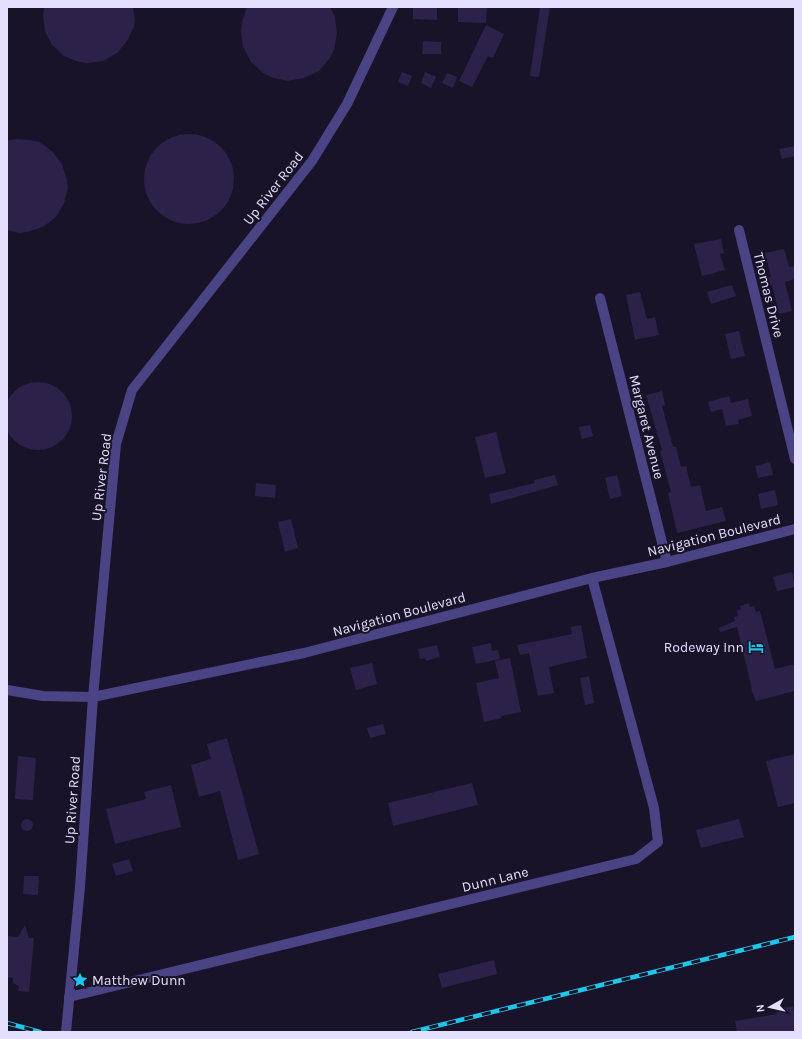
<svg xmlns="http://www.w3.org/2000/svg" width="802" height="1039" font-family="Karla,sans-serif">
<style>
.building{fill:#2c2148}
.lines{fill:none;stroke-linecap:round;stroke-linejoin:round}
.minor{stroke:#4a4384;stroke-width:10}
.tertiary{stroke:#4a4384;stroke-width:10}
.rail-casing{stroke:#1dc6ea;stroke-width:4.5}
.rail{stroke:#191329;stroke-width:3;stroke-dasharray:9;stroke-linecap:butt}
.labels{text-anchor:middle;stroke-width:4;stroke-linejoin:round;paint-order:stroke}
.street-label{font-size:14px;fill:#e4dffc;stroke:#191329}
.poi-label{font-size:14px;fill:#e4dffc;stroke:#191329;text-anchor:end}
</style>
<rect width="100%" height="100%" fill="#191329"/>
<path class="building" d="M44,7H133L135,19L134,27L127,41L117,53L103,61L87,63L79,62L64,56L52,45L45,31L43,15Z
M247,7H330L335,17L337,34L334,50L330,58L319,71L304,78L287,81L271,77L263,73L251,62L243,47L241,30L242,22Z
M413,7H437V20L413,19Z
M458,7H487L486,23L458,22Z
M540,7H550L539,77L530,76Z
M486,25L504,34L493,58L488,56L472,87L459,81Z
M423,41L441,42V54H422Z
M402,72L412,76L408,86L398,82Z
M425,72L436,77L431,88L421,83Z
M447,73L457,77L453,88L442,83Z
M144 179a45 45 0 1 1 90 0a45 45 0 1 1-90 0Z
M14,139L31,140L39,142L52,151L62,164L67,180L68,188L64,203L56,217L43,227L27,232L19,233L7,230V141Z
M795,146V156L782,159L779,149Z
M721,239L724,253L720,254L725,270L702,276L694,244Z
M784,249L789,267L795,266V279L785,282L792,311L779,314L772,285L763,287L761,279L771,277L765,253Z
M732,285L736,296L711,304L707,292Z
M640,292L647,319L655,317L659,335L635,340L626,295Z
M739,331L745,356L731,359L725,334Z
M4 416a34 34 0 1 1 68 0a34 34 0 1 1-68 0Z
M662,391L665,405L662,406L673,447H676L681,467L686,466L691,487L700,485L706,511L722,507L726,521L677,533L668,493L671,492L660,451L662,450L646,395Z
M729,396L731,403L748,399L752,416L738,420L739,424L726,426L722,409L711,412L708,402Z
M590,425L593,436L582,439L579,427Z
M496,432L506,473L485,478L475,437Z
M770,462L773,475L758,478L755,466Z
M555,475L558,485L491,504L489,494L535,483L534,480Z
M617,475L622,496L610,499L605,478Z
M256,483L276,485L275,498L255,496Z
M775,490L778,505L761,509L758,494Z
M291,519L298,548L285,552L278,522Z
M792,572L795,587L777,591L773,577Z
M749,603L750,607L754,606L756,612L760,611L775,669L795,664V691L756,701L751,689H752L737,627L720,632L719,628L735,621L734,617L738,616L737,610L741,609L740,606Z
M581,625L587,658L549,667L554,693L538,696L529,653L520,655L517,645L572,634L571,627Z
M491,643L492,651L498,650L500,659L476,664L472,647Z
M437,645L440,657L426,661L425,658L420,659L418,649Z
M510,658L521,712L501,716L502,718L484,722L476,683L499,678L495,661Z
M372,663L377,684L356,690L350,668Z
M589,676L594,703L585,705L580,678Z
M383,724L386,734L370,738L367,728Z
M227,738L259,854L238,860L220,791L199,797L191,765L211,759L207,744Z
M795,754V803L778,807L766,761Z
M18,756L36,758L33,800L15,799Z
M472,783L478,805L393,826L388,803Z
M171,785L181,827L115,844L106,809L146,799L144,792Z
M739,819L744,837L701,848L696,830Z
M21 825a6 6 0 1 1 12 0a6 6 0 1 1-12 0Z
M129,859L133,871L116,876L112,864Z
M24,876H39L38,895L23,894Z
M25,925L29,938H34L29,992L18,991L19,986L13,983V978L7,977V936L18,937Z
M494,960L497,974L442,988L438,974Z
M793,1006L795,1018V1032H737L735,1021L777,1014L776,1009Z"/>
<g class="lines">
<path class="minor" d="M739,230L795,459
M600,298L667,562
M7,690L43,696L93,697
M69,997L636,859L658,842L654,808L592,578"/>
<path class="tertiary" d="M93,697L304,653L592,578L667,562L795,529
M66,1032L80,887L93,697L116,444L132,390L312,161L347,104L393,7"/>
<g class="rail-casing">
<path id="rail" d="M7,1023L40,1032
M412,1032L795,937"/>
</g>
<use href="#rail" class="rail"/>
</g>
<defs>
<g id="hotel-bare" transform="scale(1.2)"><path d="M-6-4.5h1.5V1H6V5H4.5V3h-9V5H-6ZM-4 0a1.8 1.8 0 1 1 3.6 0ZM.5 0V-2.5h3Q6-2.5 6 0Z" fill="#1dc6ea" stroke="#191329" stroke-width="2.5" paint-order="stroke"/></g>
<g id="sight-bare" transform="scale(1.2)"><path d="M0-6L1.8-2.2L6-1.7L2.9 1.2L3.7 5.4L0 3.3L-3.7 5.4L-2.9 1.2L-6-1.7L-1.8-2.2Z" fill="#1dc6ea" stroke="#191329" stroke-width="2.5" paint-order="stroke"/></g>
</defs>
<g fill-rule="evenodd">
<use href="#hotel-bare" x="756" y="647"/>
<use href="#sight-bare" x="80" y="980"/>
</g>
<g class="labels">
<g class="street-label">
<text transform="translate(273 188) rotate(-52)" y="5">Up River Road</text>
<text transform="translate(769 295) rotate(76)" y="5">Thomas Drive</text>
<text transform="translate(647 427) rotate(76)" y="5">Margaret Avenue</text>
<text transform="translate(101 477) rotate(-83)" y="5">Up River Road</text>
<text transform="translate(714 535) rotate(-14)" y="5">Navigation Boulevard</text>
<text transform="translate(399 614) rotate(-15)" y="5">Navigation Boulevard</text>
<text transform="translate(72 800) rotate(-86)" y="5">Up River Road</text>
<text transform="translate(495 879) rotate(-14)" y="5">Dunn Lane</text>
</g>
<g class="poi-label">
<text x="744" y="652">Rodeway Inn</text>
<text x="92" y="985" text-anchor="start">Matthew Dunn</text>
</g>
</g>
<rect width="802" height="1039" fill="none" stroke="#e4dffc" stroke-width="16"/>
<g transform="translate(770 1007) rotate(262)" stroke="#191329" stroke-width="3" paint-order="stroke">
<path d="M0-3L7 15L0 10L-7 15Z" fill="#e4dffc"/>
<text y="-6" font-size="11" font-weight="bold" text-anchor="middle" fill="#e4dffc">N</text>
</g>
</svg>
